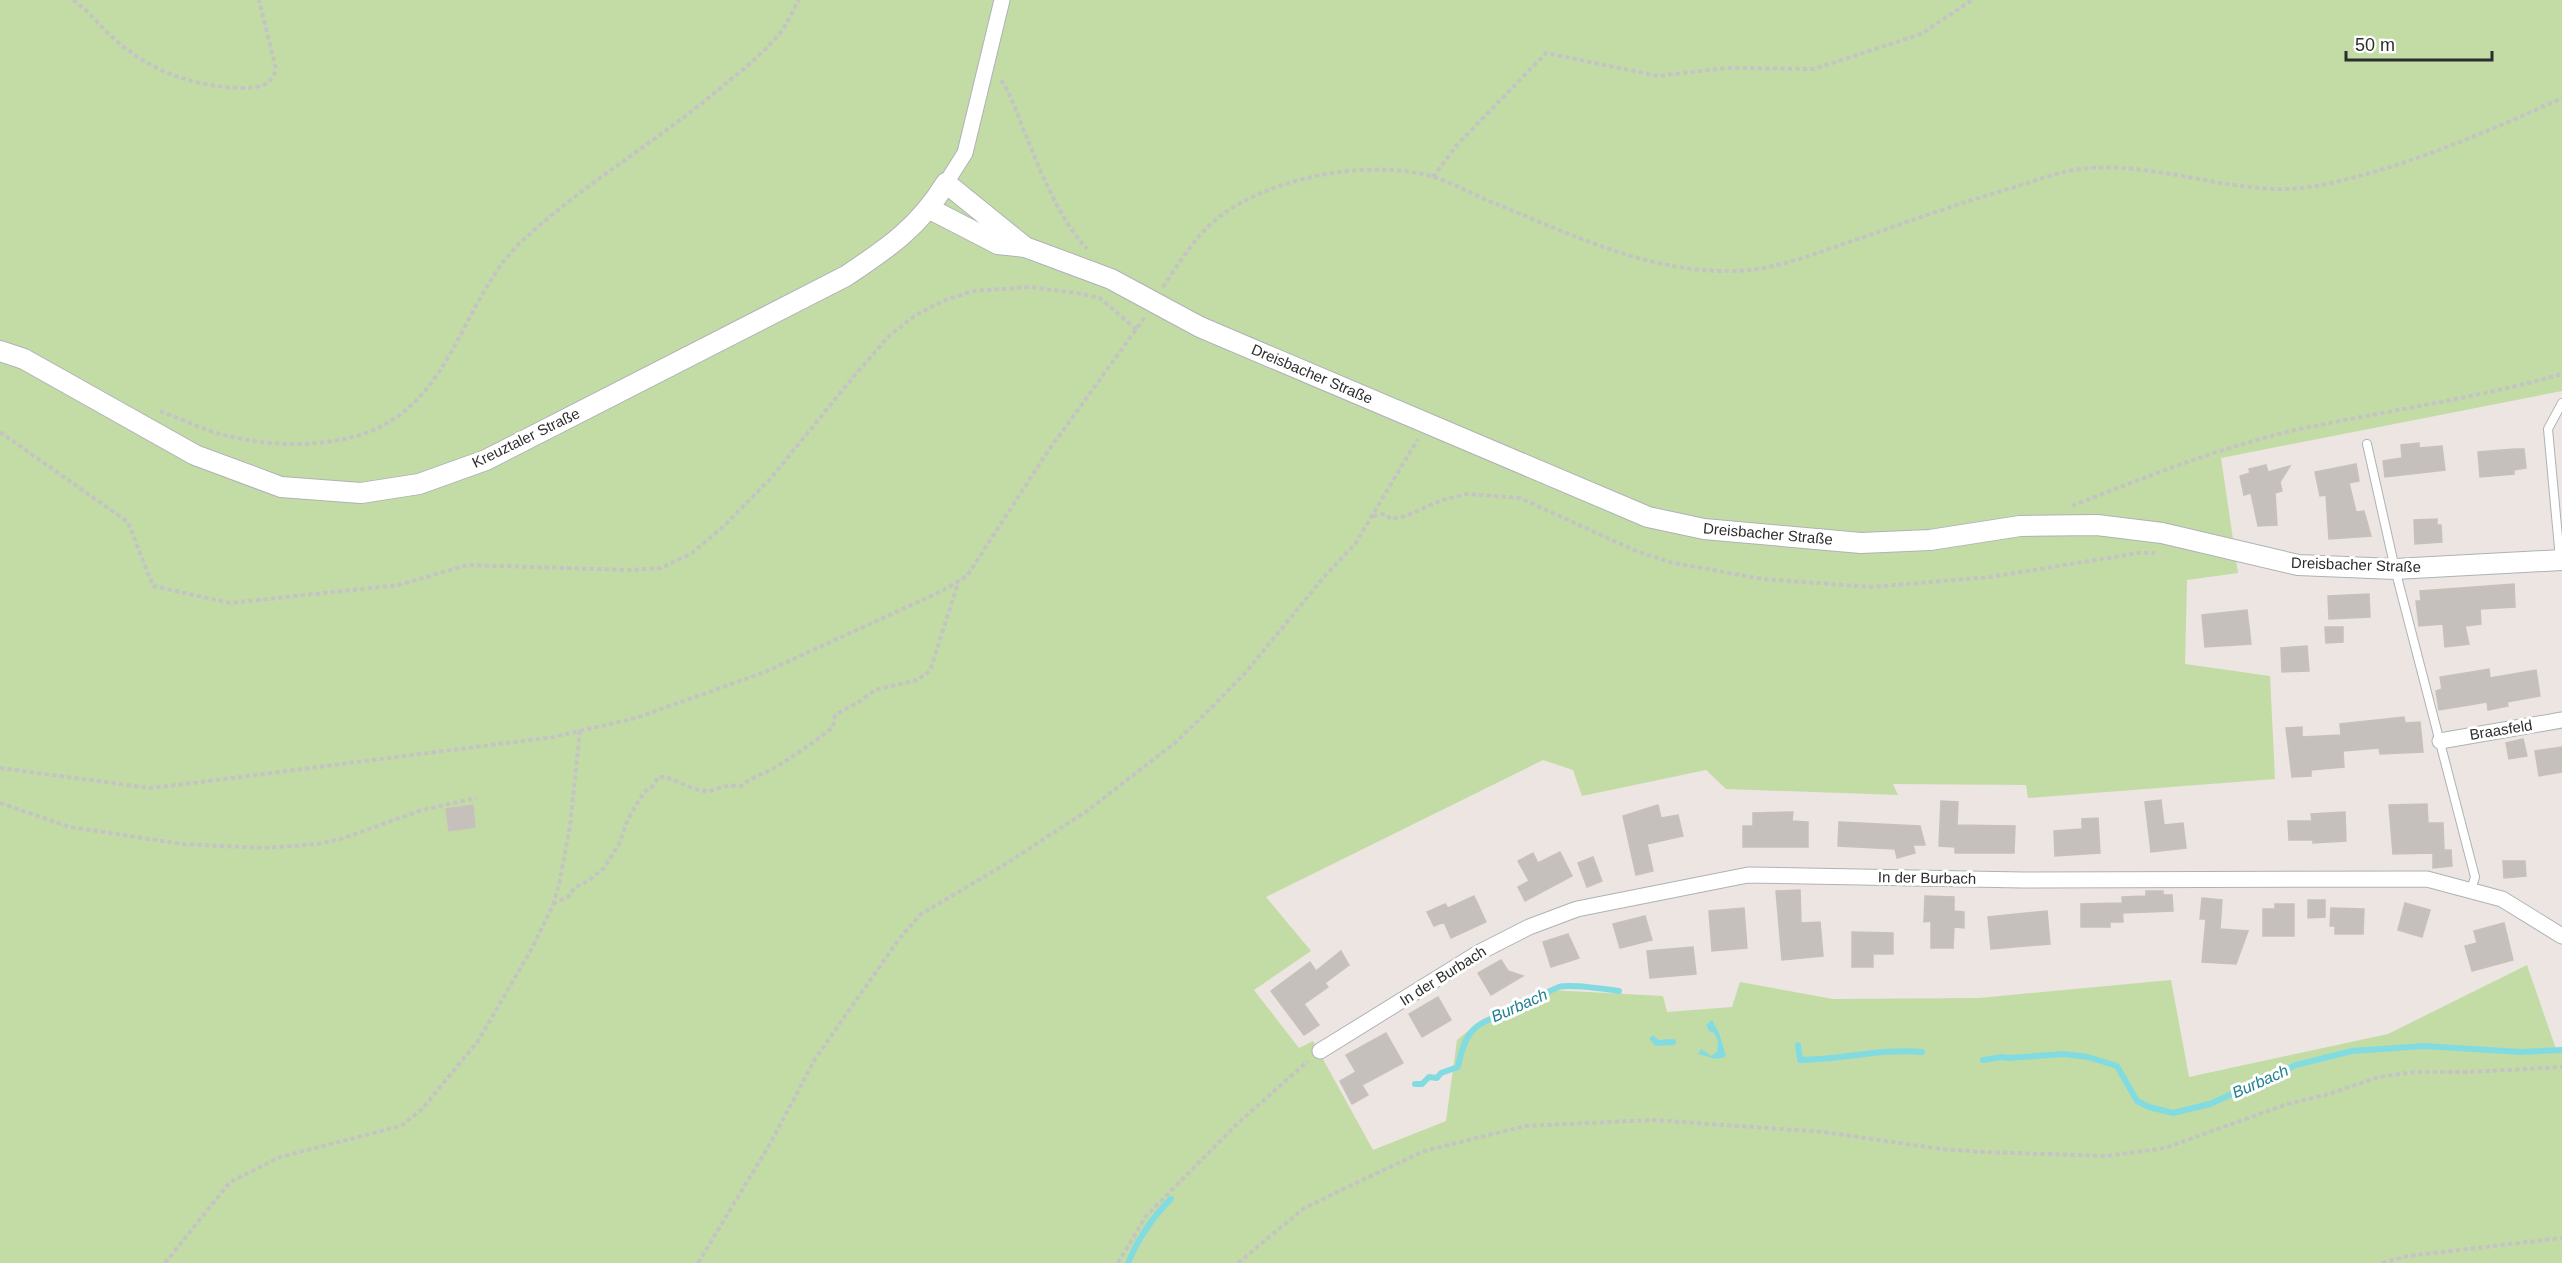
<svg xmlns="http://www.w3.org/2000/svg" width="2562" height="1263" font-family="Arial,sans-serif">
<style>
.green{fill:#c3dca5}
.water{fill:#82dbe1}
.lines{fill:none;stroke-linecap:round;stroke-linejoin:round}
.stream{stroke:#82dbe1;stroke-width:6}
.building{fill:#c5c0bc;stroke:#c8c1bb;stroke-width:1.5}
.service-casing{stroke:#aeb2b7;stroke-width:10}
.minor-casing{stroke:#aeb2b7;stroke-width:17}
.tertiary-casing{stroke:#aeb2b7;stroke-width:22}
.path{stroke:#c4c4c4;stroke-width:4;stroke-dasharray:4.5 3;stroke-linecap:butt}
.service{stroke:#fff;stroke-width:8}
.minor{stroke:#fff;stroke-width:15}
.tertiary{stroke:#fff;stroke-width:20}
.labels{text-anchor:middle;stroke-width:6;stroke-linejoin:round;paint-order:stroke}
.street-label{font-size:15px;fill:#2d2d2d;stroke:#fff}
.water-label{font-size:16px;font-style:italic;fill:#1f7f8f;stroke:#fff}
</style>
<rect width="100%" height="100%" fill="#ece5e1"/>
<path class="green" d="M0,0H2562V391L2221,458L2238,573L2187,580L2185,664L2270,676L2275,779L2028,798L2026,785L1893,784L1898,795L1726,789L1706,770L1582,796L1573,770L1543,760L1266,897L1311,951L1254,990L1299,1048L1313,1041L1373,1150L1446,1121L1457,1040L1483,1019L1550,990L1663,996L1667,1012L1732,1007L1740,982L1833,999L1979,998L2171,980L2189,1077L2388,1034L2527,965L2557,1052H2562V1263H0Z"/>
<path class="water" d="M1712,1020L1719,1033L1726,1056C1716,1062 1708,1056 1698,1054L1701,1049L1711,1056L1717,1052L1718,1041L1714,1033L1709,1031L1706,1025Z"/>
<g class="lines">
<path class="stream" d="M1653,1039L1657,1043L1673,1042
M1798,1045L1800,1060C1841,1060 1881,1048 1922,1052
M1983,1060L2002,1057L2008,1058L2064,1054L2088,1057L2117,1066L2137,1101L2149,1107L2173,1113L2210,1104L2296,1065L2352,1051L2424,1046L2521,1052L2562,1050
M1415,1084H1422L1429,1077L1437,1078L1441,1073L1458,1067C1466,1026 1476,1024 1514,1010C1529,1005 1544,992 1559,987C1569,984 1607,989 1619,991
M1128,1263C1137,1241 1153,1216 1171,1199"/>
</g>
<path class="building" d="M2419,443V448L2442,446L2445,470L2385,477L2383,461L2402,458L2401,445Z
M2515,449H2524L2526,468L2514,470V474L2480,477L2478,452Z
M2356,464L2359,481L2349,483L2356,512L2364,511L2371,536L2329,539L2326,495L2320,496L2315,472Z
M2266,465L2268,472L2290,466L2280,482L2282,491L2275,493L2277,525L2258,526L2251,493L2244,495L2240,476L2250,473L2249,469Z
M2437,519V525H2441L2442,542L2415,544L2414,520Z
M2514,584L2515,607L2480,609L2481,624L2465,626L2469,644L2445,647L2443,624L2419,626L2416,601H2421L2420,591Z
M2369,594L2370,617L2329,619L2328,596Z
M2247,610L2251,644L2205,647L2202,615Z
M2325,627H2343V642L2326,643Z
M2307,646L2309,671L2282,672L2281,648Z
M2489,669L2490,678L2536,670L2540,696L2507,702L2508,706L2488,710L2487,702L2439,710L2436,691L2442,689L2440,677Z
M2404,717L2405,723L2420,722L2423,752L2380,754L2379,748L2343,751L2344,767L2311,770V776L2292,777L2286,728L2302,727V737L2341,735L2340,724Z
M2523,739L2527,756L2509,759L2506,743Z
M2562,747V772L2539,776L2535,751Z
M2161,800L2164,825L2183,823L2186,848L2151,852L2145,802Z
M1941,801L1958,802L1957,825L2015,826L2014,853H1955V847L1939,846Z
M2427,804L2428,823H2443L2444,850H2451L2452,866L2433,868V853L2393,854L2389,805Z
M473,805L475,827L449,831L446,809Z
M1658,805L1661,818L1678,815L1683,836L1647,844L1653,871L1636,875L1623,816Z
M1793,812L1792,821L1808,822V847H1743V826H1753V813Z
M2345,812L2346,841L2313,843V840H2289L2288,821H2312L2311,814Z
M2098,818L2100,853L2055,856L2054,831L2082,829V819Z
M1839,822L1920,826L1925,845H1913L1915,853L1897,858L1895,849L1838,846Z
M1560,852L1572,876L1525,901L1518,887L1529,881L1518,861L1533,853L1538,863Z
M1593,857L1602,881L1587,887L1578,863Z
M2503,861H2525L2526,876L2504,878Z
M1800,890L1801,923L1820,922L1823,956L1782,960L1776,891Z
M2146,891H2163V895H2172L2173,911L2123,913L2122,897L2146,896Z
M1474,896L1486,922L1451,938L1444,922L1434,926L1427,912L1445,904L1448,908Z
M1925,896L1954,897V911L1964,912V928L1954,927L1953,948H1931V921L1924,922Z
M2202,898L2222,900L2220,929L2248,931L2236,964L2202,962L2206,919H2200Z
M2308,900H2325V917L2308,918Z
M2122,903L2123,922H2110V927H2081V904Z
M2405,903L2430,910L2422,937L2398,930Z
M2275,904H2294V936H2263V909H2275Z
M1744,908L1747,948L1712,951L1709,911Z
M2331,908L2364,909L2363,934H2335V926H2330Z
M2047,911L2050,944L1991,949L1988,917Z
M1645,916L1652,940L1620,948L1613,924Z
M2504,923L2513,960L2472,971L2465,946L2477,943L2474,931Z
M1852,932L1893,933V954H1873V967H1852Z
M1568,934L1579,958L1551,967L1543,942Z
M1693,947L1696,974L1650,978L1647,951Z
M1341,951L1349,965L1325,983L1328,987L1304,1004L1319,1025L1304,1035L1271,991L1310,962L1316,971Z
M1501,960L1508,971L1523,976L1491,995L1478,973Z
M1438,997L1451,1020L1422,1037L1409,1014Z
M1386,1033L1403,1063L1362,1085L1368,1095L1352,1104L1340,1081L1356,1072L1346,1055Z"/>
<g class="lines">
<g class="service-casing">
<path id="service" d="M2367,444L2395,569L2475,877L2471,890
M2560,559L2548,429L2562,403"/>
</g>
<g class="minor-casing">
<path id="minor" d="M946,183L965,153L1002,0
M2440,741L2562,720
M1320,1051L1480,952L1529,927L1577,909L1748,875L2023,880L2427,879L2502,899L2562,936"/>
</g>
<g class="tertiary-casing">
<path id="tertiary" d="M930,209L998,244L1025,247L1111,279L1200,327L1648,517L1704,529L1861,543L1930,540L2020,526L2097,525L2162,533L2298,565L2395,569L2562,560
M0,351L24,359L195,455L281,487L361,493L419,484L486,460L846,276C888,248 919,227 946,183L1025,247"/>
</g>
<path class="path" d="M73,0C87,9 98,24 110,35C147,70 190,86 240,88C257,88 271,87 276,69L259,0
M1001,80L1008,91C1029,140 1051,210 1087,249
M1433,177L1457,145L1546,53L1658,76L1727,68L1814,69L1921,34L1972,0
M1163,287C1179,263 1195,236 1219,217C1271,177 1370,158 1434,177C1452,183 1471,193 1489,201C1566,232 1647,273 1732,271C1774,271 1816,253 1855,240C1907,222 1959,203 2012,188C2031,182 2050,175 2069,171C2137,157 2216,190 2285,189C2308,189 2330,183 2352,178C2425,159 2493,129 2562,98
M160,411C182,419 205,431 228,436C273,447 327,448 371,431C454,398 463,295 524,239C584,184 656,142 718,90C740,72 763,54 781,32C788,22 793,10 799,0
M0,432L128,522L153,586L230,603L399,585L467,565L630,570L661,568L692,553L724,526L771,478L854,376L889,336L916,315L943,301L973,291L1030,287L1077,293L1100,298L1137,330
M2072,506C2145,477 2218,448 2295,430C2384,411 2474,399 2562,374
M1373,516L1385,514L1391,519L1406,516L1442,500L1467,494L1520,498L1636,551L1673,563L1763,579L1871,587L1990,577L2139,553H2155
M0,768L150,788L193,783L553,737L636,718L765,672L942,591L967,576L1046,454L1145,317
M0,803L70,827L182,844L264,848L318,844L341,839L422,810L476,798
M553,904L569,896L574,888L588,881L604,868L619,844L628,819L644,792L654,785L658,777C674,776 687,789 704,791C713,792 718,787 727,786C731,785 737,786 741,786C752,777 763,774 774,768C795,756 814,742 833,727L835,715L860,701L875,690L917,680L930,671L958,583
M165,1263L230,1182L280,1157L401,1126L422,1109L478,1041L531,950L553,905L559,885L570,826L580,730
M698,1263L770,1144L815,1059L899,939L921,914L1004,865L1087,811L1176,742L1211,708L1246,672L1324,577L1355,544L1418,439
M1118,1263L1146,1216L1239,1122L1308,1061
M1238,1263L1303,1209L1337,1192L1424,1151L1525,1126L1653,1120L1824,1132L1941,1149L1982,1152L2107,1156L2165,1148L2287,1104L2329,1094L2379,1077L2414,1072H2470L2562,1067
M2382,1263L2408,1256L2562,1238"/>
<use href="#service" class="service"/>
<use href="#minor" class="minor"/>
<use href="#tertiary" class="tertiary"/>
</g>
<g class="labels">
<g class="street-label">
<text transform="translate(1312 374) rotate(23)" y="5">Dreisbacher Straße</text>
<text transform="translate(526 438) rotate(-26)" y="5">Kreuztaler Straße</text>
<text transform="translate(1768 534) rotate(5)" y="5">Dreisbacher Straße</text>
<text transform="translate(2356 565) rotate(2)" y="5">Dreisbacher Straße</text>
<text transform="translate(2501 730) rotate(-9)" y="5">Braasfeld</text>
<text transform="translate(1927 878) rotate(1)" y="5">In der Burbach</text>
<text transform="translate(1443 976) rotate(-32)" y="5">In der Burbach</text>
</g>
<g class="water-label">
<text transform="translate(1519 1005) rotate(-24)" y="6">Burbach</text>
<text transform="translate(2260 1081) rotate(-24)" y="6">Burbach</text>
</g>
</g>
<path d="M2346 51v9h146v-9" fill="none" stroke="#2d2d2d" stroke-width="3"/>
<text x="2355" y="51" font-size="18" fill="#2d2d2d" stroke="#ffffff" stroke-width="4.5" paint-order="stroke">50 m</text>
</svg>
